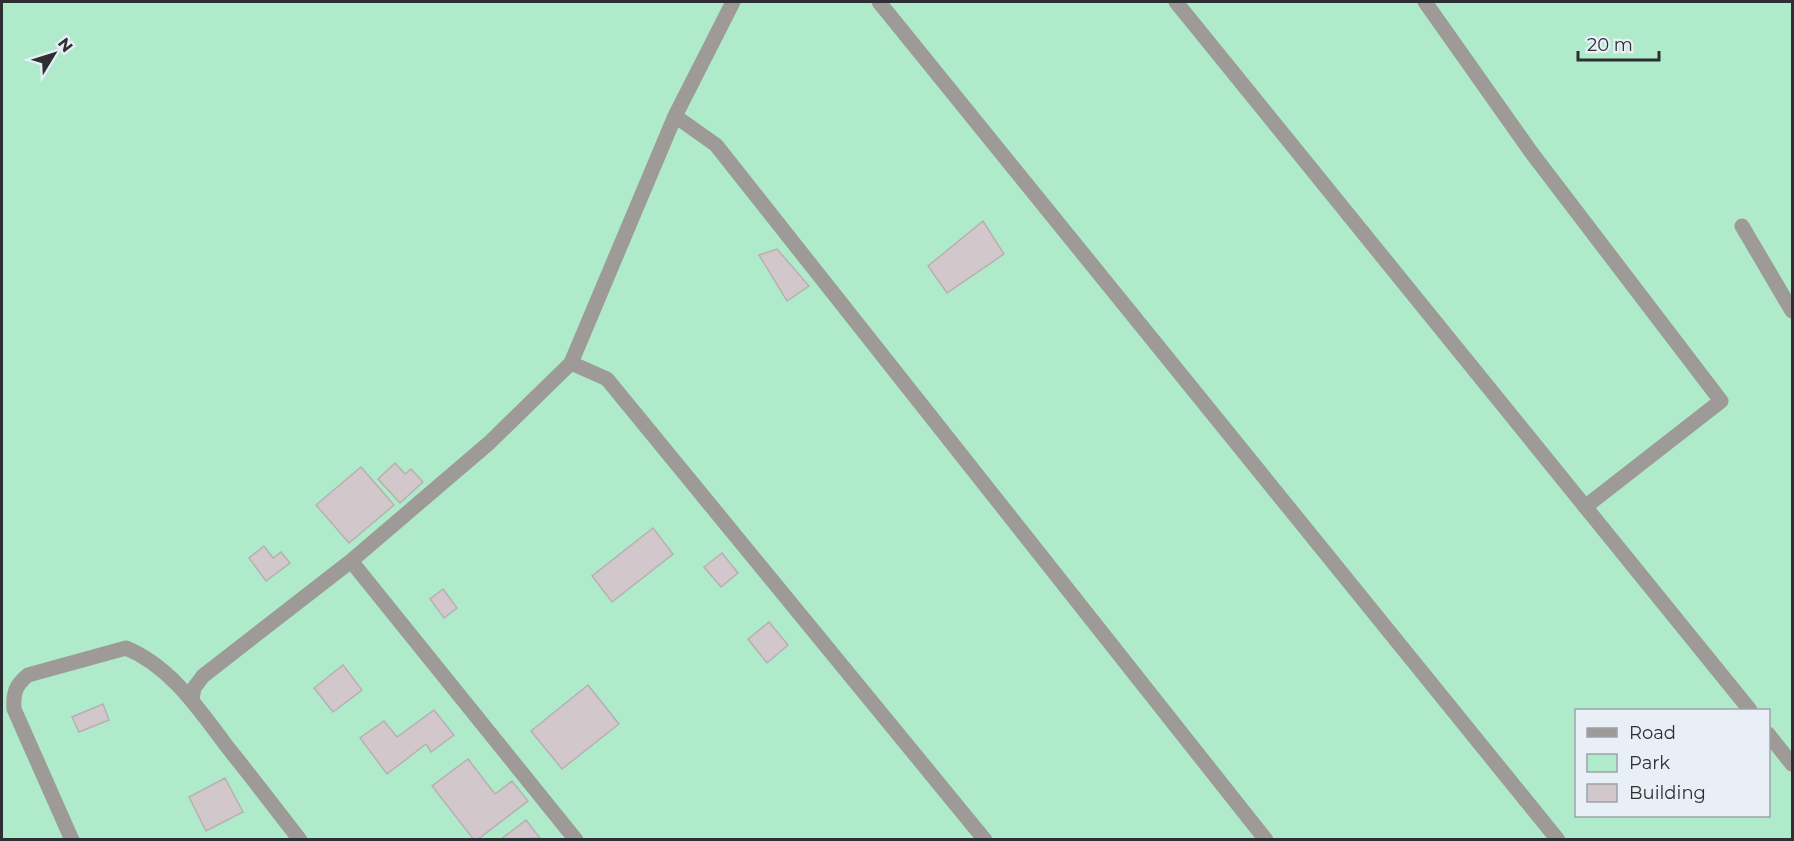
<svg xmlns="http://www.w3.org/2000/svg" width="1794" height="841" font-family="Montserrat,sans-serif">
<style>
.green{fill:#afebca;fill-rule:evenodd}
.building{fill:#d2c8cb;stroke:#b8afb2;stroke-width:1.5}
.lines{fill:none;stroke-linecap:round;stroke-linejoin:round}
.lane{stroke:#9e9a98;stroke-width:15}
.street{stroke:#9e9a98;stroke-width:15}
</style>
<rect width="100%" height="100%" fill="#e8eff6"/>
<path class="green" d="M2,2H1792V839L2,840ZM1576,710H1768V816H1576Z"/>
<path class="building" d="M983,221L1004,254L947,293L928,266Z
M777,249L809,286L787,301L759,255Z
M395,463L405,474L411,469L423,482L400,503L378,479Z
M361,467L394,505L349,543L316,505Z
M653,528L673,554L612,602L592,576Z
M264,546L273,558L281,552L290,563L266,581L249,558Z
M722,553L738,573L721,587L704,567Z
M443,589L457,608L444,618L430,599Z
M769,622L788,645L767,663L748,639Z
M343,665L362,690L333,712L314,688Z
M588,685L619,724L562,769L531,731Z
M103,704L109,720L79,732L72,717Z
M434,710L454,735L431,752L426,744L387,774L360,738L384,721L397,737Z
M468,759L495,794L512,781L528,801L477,840H474L432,786Z
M225,778L243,812L206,831L189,797Z
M526,820L540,838L500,840Z"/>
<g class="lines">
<path class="lane" d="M879,2L1558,840"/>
<path class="street" d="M1176,2L1750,710
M1425,2L1531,152L1721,401L1585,507
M675,116L716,145L1266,840
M1742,226L1792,311
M571,363L607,379L985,840
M351,561L576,840
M192,699L194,688L203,676L351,561L489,443L571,363L675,116L733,2
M1768,734L1792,764
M72,840L14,709C13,692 16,685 28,675L126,648C172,667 200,711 229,749C253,779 276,809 300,840"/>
</g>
<rect width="1794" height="841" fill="none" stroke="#2d2f32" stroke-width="6"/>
<rect x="1575" y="709" width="195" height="108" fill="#e8eff6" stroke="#9da2a8" stroke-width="1.5"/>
<rect x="1587" y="728" width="30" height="9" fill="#9e9a98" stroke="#9da2a8" stroke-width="1.5"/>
<text x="1629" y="739" font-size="18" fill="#2d2f32">Road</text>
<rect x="1587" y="754" width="30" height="18" fill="#afebca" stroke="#9da2a8" stroke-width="1.5"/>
<text x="1629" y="769" font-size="18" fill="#2d2f32">Park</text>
<rect x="1587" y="784" width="30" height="18" fill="#d2c8cb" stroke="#9da2a8" stroke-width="1.5"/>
<text x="1629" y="799" font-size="18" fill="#2d2f32">Building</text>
<g transform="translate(54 54) rotate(52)" stroke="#e8eff6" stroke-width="4.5" paint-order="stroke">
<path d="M0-4.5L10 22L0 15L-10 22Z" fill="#2d2f32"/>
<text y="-9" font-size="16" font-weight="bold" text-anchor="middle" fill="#2d2f32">N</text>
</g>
<path d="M1578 51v9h81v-9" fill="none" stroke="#2d2f32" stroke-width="3"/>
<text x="1587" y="51" font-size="18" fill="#2d2f32" stroke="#e8eff6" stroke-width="4.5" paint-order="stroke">20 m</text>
</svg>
